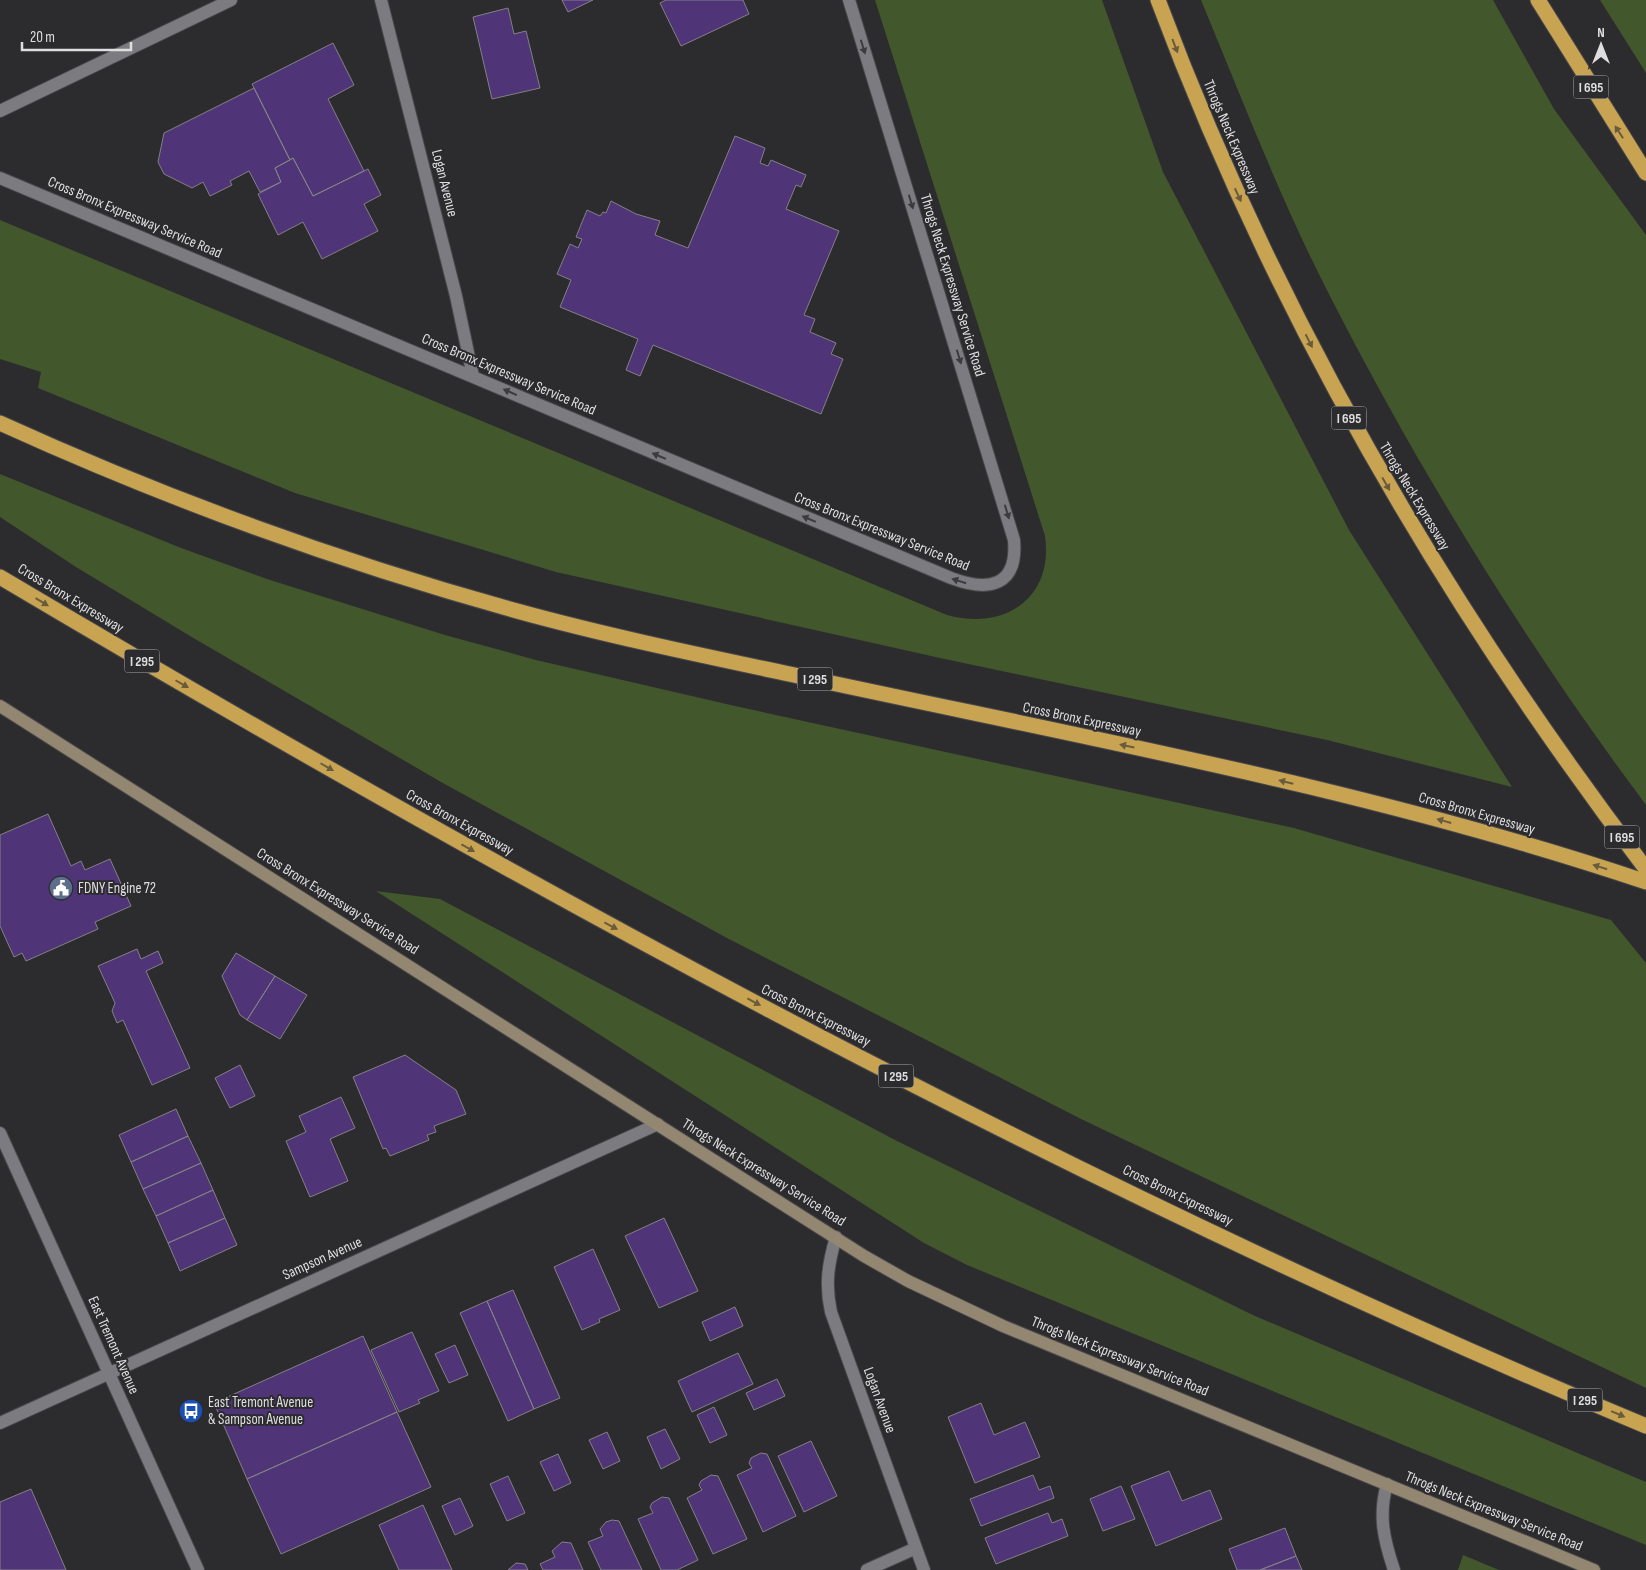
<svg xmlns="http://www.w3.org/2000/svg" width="1646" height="1570" font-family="'Sofia Sans Condensed',sans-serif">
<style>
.green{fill:#42572c}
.building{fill:#4f3577;stroke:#828184}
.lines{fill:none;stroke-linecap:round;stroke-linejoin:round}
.minor-casing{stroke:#49494b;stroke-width:14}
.tertiary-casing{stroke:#49494b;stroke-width:14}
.secondary-casing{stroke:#49494b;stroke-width:14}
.motorway-casing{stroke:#49494b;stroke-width:17}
.minor{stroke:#7c7b7f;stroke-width:12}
.tertiary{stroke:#7c7b7f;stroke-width:12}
.secondary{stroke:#938771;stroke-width:12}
.motorway{stroke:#c8a351;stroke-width:15}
.oneway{fill:#6a5b3c}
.oneway2{fill:#3c3b3e}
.labels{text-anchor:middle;stroke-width:4;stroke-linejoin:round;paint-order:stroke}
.shield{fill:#2c2b2e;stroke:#a9a8ab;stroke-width:1}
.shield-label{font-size:14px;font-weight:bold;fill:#dedee0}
.street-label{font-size:15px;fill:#dedee0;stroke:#2c2b2e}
.poi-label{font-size:15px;fill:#dedee0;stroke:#2c2b2e;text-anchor:start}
</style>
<rect width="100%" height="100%" fill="#2c2b2e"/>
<path class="green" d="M875,0H1102L1163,172L1349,530L1512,787L1327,740L940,658L556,572L295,493L38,388L41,372L0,359V220L947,615C1004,631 1054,598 1045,536Z
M1201,0H1493L1554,109L1646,235V805C1530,650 1421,474 1333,302C1282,204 1243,101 1201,0Z
M1600,0H1646V73Z
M0,474L181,548L267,579L445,635L536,660L735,706L1294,828L1611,920L1646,963V1388L1081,1119L727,938L441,782L190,636L76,567L0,517Z
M376,891L440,899L897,1141L1255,1316L1646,1482V1545L967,1265L924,1243Z
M1463,1555L1499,1570H1458Z"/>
<path class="building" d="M562,0H593L568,12Z
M666,0H743L749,14L681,46L660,3Z
M508,8L514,34L526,31L540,88L492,99L473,17Z
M333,43L354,85L328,99L364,171L313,196L293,158L290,160L252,84Z
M254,88L290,160L275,168L281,182L260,192L249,171L230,181L232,185L210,196L203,182L192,188L164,174L158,162L164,133Z
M735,136L765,148L760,163L768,166L771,160L806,175L801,187L796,185L786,209L839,231L804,315L815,319L810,332L836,343L831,354L843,359L821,414L653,345L640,376L626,370L638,339L560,307L571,280L557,274L570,244L578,248L582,239L576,237L587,210L600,216L603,212L606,213L611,201L636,214L660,221L655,235L688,248Z
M293,158L313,196L368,169L381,195L364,204L378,231L322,259L303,222L278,235L258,194L281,182L275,168Z
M48,814L71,866L81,861L85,870L110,859L131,906L95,922L98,929L26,961L22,953L14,957L0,926V835Z
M137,949L141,959L158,951L163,963L146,971L190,1068L152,1085L123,1020L117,1023L112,1011L115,1003L98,966Z
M236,953L275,976L247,1020L240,1015L222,976Z
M275,976L307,995L280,1039L247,1020Z
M405,1055L456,1090L466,1114L434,1126L436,1132L427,1135L429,1140L390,1156L386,1148L383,1149L353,1077Z
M240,1065L255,1096L230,1108L215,1078Z
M341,1097L355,1128L330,1139L348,1181L310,1197L286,1141L306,1132L299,1116Z
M176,1109L188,1136L131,1162L119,1135Z
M188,1136L201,1163L143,1189L131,1162Z
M201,1163L213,1190L156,1216L143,1189Z
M213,1190L225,1218L168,1243L156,1216Z
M225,1218L237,1245L180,1271L168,1243Z
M664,1218L698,1291L659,1308L625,1236Z
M593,1249L620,1310L599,1319L600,1322L582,1330L554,1267Z
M513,1290L560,1398L534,1409L487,1301Z
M487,1301L534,1409L508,1421L460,1313Z
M735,1307L743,1326L710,1341L702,1322Z
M412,1332L439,1391L418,1400L420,1403L399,1412L371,1350Z
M363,1336L397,1412L247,1479L214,1403Z
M455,1345L468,1375L449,1383L435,1354Z
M738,1353L753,1384L692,1412L678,1381Z
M777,1379L785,1396L754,1410L746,1393Z
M981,1403L994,1435L1025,1422L1040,1457L975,1483L948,1417Z
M714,1407L727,1435L710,1443L697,1415Z
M397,1412L431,1487L281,1554L247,1479Z
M665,1429L680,1459L661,1469L647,1437Z
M607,1432L620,1461L603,1469L589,1440Z
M811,1441L837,1496L804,1512L778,1456Z
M761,1453L767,1454L796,1516L763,1532L737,1475L752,1468L749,1463L751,1458Z
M558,1454L571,1483L554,1491L540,1462Z
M1169,1471L1182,1501L1210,1490L1222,1519L1156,1546L1131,1486Z
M711,1475L718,1476L747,1539L713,1554L687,1498L702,1490L699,1485L701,1481Z
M1033,1475L1039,1490L1050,1486L1054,1498L981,1526L970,1499Z
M508,1476L525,1513L507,1521L490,1484Z
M1121,1486L1135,1519L1103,1531L1090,1499Z
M31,1489L66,1570H0V1502Z
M662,1497L669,1498L698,1560L677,1570H661L638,1519L653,1513L650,1507L652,1503Z
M460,1498L473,1526L455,1535L442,1506Z
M423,1505L452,1570H399L379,1525Z
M1048,1513L1052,1523L1062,1519L1068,1536L996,1564L985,1538Z
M612,1520L619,1521L642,1570H601L588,1542L603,1536L600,1529L606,1522Z
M1285,1528L1296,1556L1260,1570H1237L1229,1549Z
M562,1542L571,1543L583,1570H543L540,1564L555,1557L552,1551Z
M1296,1556L1302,1570H1260Z
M516,1563L525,1564L528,1570H508Z"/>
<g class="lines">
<g class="minor-casing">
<path id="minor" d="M381,0L456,296L473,376
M0,111L231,0
M836,1237C828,1264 825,1285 831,1312L924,1570
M0,1423L658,1124
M1387,1484C1378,1516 1384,1540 1394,1570
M867,1570L916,1548"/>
</g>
<g class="tertiary-casing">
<path id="tertiary" d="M0,178L951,578C988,592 1018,587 1014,540L849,0
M0,1133L198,1570"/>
</g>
<g class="secondary-casing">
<path id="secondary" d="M0,706L864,1256L908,1281L1003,1326L1594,1570"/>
</g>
<g class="motorway-casing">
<path id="motorway" d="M1158,0C1275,314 1444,603 1646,869
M1538,0L1646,173
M0,423C167,499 340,562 517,611C619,639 724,660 827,682C1102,741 1379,792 1646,882
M0,577C531,892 1075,1188 1646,1426"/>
</g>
<use href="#minor" class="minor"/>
<use href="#tertiary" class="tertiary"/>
<use href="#secondary" class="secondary"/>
<use href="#motorway" class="motorway"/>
</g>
<defs><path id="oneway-solid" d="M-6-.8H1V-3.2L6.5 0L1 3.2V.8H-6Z" transform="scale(1.25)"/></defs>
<g class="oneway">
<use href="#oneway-solid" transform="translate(1175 46) rotate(69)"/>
<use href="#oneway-solid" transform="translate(1619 132) rotate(-123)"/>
<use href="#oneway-solid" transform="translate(1238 195) rotate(65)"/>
<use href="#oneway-solid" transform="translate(1309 341) rotate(63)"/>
<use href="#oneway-solid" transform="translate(1386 484) rotate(60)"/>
<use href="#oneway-solid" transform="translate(42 602) rotate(31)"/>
<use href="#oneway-solid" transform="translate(182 684) rotate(30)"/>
<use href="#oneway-solid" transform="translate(1127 746) rotate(-168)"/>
<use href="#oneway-solid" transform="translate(327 767) rotate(30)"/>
<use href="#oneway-solid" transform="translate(1286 782) rotate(-166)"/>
<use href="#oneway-solid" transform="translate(1444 821) rotate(-164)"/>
<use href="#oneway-solid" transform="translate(468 848) rotate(29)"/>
<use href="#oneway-solid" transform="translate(1600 867) rotate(-163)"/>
<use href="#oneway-solid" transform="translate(611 926) rotate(28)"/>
<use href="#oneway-solid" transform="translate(754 1002) rotate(28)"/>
<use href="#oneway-solid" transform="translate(1618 1414) rotate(23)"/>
</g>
<g class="oneway2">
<use href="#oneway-solid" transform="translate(863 47) rotate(73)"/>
<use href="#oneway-solid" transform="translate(911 202) rotate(73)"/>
<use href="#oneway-solid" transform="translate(959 357) rotate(73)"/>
<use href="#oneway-solid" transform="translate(510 392) rotate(-156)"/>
<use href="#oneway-solid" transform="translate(659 456) rotate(-157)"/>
<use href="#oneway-solid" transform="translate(1007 512) rotate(73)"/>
<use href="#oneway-solid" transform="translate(809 519) rotate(-157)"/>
<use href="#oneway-solid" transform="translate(959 581) rotate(-162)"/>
</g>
<defs>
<g id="civic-disc" transform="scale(1.25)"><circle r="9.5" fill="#5c6f8a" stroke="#2c2b2e"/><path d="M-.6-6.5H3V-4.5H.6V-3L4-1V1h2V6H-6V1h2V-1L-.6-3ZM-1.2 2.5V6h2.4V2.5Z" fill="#fff"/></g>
<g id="bus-disc" transform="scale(1.25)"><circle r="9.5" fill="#1a4fb4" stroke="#2c2b2e"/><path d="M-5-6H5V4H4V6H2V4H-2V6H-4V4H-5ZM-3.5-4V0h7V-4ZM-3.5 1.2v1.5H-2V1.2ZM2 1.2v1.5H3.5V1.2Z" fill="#fff"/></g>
</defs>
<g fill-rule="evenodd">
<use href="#civic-disc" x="61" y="888"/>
<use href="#bus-disc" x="191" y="1411"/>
</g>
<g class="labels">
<g class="shield">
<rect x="1573.5" y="75.5" width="35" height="23" rx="4"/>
<rect x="1331.5" y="406.5" width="35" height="23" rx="4"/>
<rect x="124.5" y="649.5" width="35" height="23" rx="4"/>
<rect x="797.5" y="667.5" width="35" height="23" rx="4"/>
<rect x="1604.5" y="825.5" width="35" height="23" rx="4"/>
<rect x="878.5" y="1064.5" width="35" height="23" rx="4"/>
<rect x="1567.5" y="1388.5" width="35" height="23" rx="4"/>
</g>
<g class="shield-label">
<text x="1591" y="92">I 695</text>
<text x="1349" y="423">I 695</text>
<text x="142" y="666">I 295</text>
<text x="815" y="684">I 295</text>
<text x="1622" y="842">I 695</text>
<text x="896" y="1081">I 295</text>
<text x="1585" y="1405">I 295</text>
</g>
<g class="street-label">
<text transform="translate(1232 137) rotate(67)" y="5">Throgs Neck Expressway</text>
<text transform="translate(445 183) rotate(76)" y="5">Logan Avenue</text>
<text transform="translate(135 217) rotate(23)" y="5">Cross Bronx Expressway Service Road</text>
<text transform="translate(953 285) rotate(73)" y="5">Throgs Neck Expressway Service Road</text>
<text transform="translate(509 374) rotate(23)" y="5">Cross Bronx Expressway Service Road</text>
<text transform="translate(1415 496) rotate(59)" y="5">Throgs Neck Expressway</text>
<text transform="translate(882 531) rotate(22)" y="5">Cross Bronx Expressway Service Road</text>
<text transform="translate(71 598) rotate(31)" y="5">Cross Bronx Expressway</text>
<text transform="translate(1082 719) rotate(12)" y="5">Cross Bronx Expressway</text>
<text transform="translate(1477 813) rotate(16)" y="5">Cross Bronx Expressway</text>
<text transform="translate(460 822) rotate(29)" y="5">Cross Bronx Expressway</text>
<text transform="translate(338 901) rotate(32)" y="5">Cross Bronx Expressway Service Road</text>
<text transform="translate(816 1015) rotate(27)" y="5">Cross Bronx Expressway</text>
<text transform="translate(764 1172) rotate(32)" y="5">Throgs Neck Expressway Service Road</text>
<text transform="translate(1178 1195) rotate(26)" y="5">Cross Bronx Expressway</text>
<text transform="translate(322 1258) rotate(-24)" y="5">Sampson Avenue</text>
<text transform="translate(114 1345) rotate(66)" y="5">East Tremont Avenue</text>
<text transform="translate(1120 1356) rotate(22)" y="5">Throgs Neck Expressway Service Road</text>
<text transform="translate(880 1400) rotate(70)" y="5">Logan Avenue</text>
<text transform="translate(1494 1511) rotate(22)" y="5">Throgs Neck Expressway Service Road</text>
</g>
<g class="poi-label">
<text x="78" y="893">FDNY Engine 72</text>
<text x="208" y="1407">East Tremont Avenue<tspan x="208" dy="17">&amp; Sampson Avenue</tspan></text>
</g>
</g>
<g transform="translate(1601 45)" stroke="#2c2b2e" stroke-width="4" paint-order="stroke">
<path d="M0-4L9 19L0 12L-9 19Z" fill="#dedee0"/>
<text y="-8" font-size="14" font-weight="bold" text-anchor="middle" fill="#dedee0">N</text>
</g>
<path d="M22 42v8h109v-8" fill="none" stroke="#dedee0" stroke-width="2.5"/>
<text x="30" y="42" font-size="15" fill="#dedee0" stroke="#2c2b2e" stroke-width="4" paint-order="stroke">20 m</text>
</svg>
